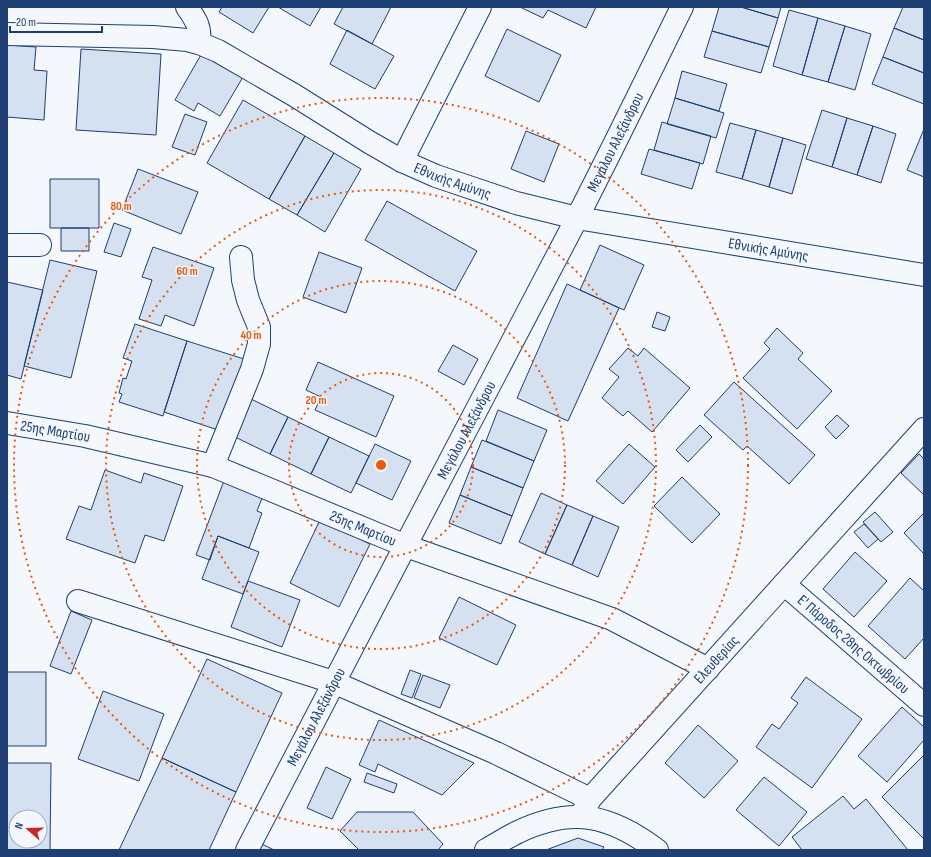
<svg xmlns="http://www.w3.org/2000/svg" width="931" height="857" font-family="'Sofia Sans Condensed',sans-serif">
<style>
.building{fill:#d5e0f0;stroke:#1d3f73;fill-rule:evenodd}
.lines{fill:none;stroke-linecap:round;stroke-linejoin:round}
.minor-casing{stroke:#1d3f73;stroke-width:24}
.tertiary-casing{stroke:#1d3f73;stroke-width:24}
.minor{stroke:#f4f7fb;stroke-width:22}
.tertiary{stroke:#f4f7fb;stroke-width:22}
.ring{fill:none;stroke:#e8590c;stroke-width:2;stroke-dasharray:2 4}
.labels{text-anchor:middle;stroke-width:3;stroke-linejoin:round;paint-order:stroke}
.street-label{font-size:15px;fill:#1d3f73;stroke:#f4f7fb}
.centre{fill:#e8590c;stroke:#f4f7fb;stroke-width:2}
.ring-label{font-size:12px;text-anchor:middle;font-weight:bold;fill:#e8590c;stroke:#f4f7fb;stroke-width:3;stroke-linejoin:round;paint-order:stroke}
</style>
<rect width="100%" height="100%" fill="#f4f7fb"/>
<path class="building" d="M222,7H269L253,33L219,12Z
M278,7H321L310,26Z
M343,7H391L372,44L334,24Z
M523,7H596L586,28L548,10L543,18L522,8Z
M719,7H741L778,18L769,47L712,31Z
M741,7H781L778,18Z
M903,7H921L924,8V40L894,28Z
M789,10L818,18L802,75L773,66Z
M818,18L845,26L828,82L802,75Z
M845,26L871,34L855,90L828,82Z
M894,28L924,40V73L883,57Z
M507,29L561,55L539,102L485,76Z
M347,30L394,56L375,89L330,64Z
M712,31L769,47L761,73L704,57Z
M7,45L36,47L34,70L47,71L44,120L7,117Z
M81,49L161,54L156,135L76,130Z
M202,53L243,77L220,116L198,103L194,111L175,100Z
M883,57L924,73V104L872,84Z
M682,71L727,84L719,111L675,98Z
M675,98L724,113L716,138L667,124Z
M243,100L305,136L269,199L207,163Z
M822,110L847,118L832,167L806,159Z
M185,114L207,122L195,155L172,147Z
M847,118L873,126L857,175L832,167Z
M662,122L711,136L703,164L654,150Z
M730,123L756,130L742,179L716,172Z
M873,126L896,134L881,183L857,175Z
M924,129V177L907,170Z
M756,130L783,138L769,187L742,179Z
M526,131L559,144L544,182L511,169Z
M305,136L334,153L297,215L269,199Z
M783,138L806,145L792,194L769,187Z
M649,149L700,163L692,189L641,174Z
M334,153L361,169L325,232L297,215Z
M138,169L198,192L181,234L122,210Z
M50,179H99V228H50Z
M387,201L477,251L455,291L365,240Z
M114,223L131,229L121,257L104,252Z
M61,228H89V251H61Z
M600,245L644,265L624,310L580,290Z
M153,247L214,268L194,326L165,315L161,326L139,319L152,280L142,277Z
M319,252L362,268L346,313L303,297Z
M50,260L97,271L71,378L24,366Z
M7,282L43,290L21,379L7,375Z
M567,284L619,308L568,421L517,398Z
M657,312L670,317L665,331L652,327Z
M135,324L187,341L163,416L119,402L122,394L119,393L123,378L126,379L132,361L123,358Z
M777,328L803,353L798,359L832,391L797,429L743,378L770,349L764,343Z
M187,341L244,359L221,431L164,412Z
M453,345L478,359L464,385L438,371Z
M628,348L638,356L644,348L690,388L652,432L628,411L623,416L602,398L619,377L609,369Z
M318,362L394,396L376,437L315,410L321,397L306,390Z
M734,382L815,455L789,484L747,446L743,450L704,415Z
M251,399L288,417L270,454L233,436Z
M498,410L547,430L534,461L486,441Z
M837,415L849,426L836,439L825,427Z
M288,417L329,437L311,474L270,454Z
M700,425L712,437L688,462L676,450Z
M329,437L369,456L351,493L311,474Z
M482,440L534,461L523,488L471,467Z
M375,444L411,461L392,500L356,483Z
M629,444L655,467L623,504L596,481Z
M919,454L924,459V495L901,473Z
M471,467L523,488L512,516L460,495Z
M105,470L141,483L144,473L183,486L164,541L145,535L135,563L66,539L79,506L91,510Z
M682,477L720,514L692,543L654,506Z
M225,478L264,493L257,511L262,513L249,548L218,536L210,560L196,555Z
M541,493L567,505L545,554L519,542Z
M460,495L512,516L501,544L449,523Z
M567,505L593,516L572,565L545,554Z
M875,512L893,532L881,542L863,522Z
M924,513V554L904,533Z
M593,516L619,527L598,577L572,565Z
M320,520L370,544L339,607L290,583Z
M864,524L878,539L868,548L854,532Z
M218,536L259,552L243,594L202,579Z
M855,552L887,581L854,617L823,589Z
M910,578L924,591V638L905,659L868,626Z
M248,581L300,600L282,647L231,627Z
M459,597L516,625L497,665L439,638Z
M71,611L92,620L71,674L50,666Z
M207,659L282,693L236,792L162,758Z
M410,670L421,674L412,698L401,694Z
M7,672H46V746H7Z
M423,675L450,685L440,708L414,698Z
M806,677L862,719L812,788L756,747L772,724L779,729L798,703L791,698Z
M103,691L164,714L139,781L78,759Z
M902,707L924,727V740L887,782L858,756Z
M379,720L474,763L442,795L378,764L375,772L359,765Z
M698,725L738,761L704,798L665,763Z
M924,755V839L882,797Z
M162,758L236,792L209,850H119Z
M7,763H51L50,850H7ZM16,817H40V841H16Z
M326,767L351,779L332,819L307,808Z
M367,773L397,784L394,793L364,782Z
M764,777L807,812L779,846L736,810Z
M843,796L854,809L866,799L908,850H802L792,837Z
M357,812H413L443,844L438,850H359L340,831Z
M578,838L604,847L602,850H546Z
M258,842L274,850H254Z"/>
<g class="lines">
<g class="minor-casing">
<g id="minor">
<path d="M187,7C196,20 201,27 199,43"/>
<path id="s1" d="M7,34L153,37L187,40L199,43L218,51L294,95L369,142L402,161L436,176L516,203L577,218L924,275"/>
<path d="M402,161L480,7"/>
<path d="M7,245H40"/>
<path id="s2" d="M7,423L85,436L213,466L406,546L612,619L708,669"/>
<path d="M213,466L252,369L259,344V327L248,300L243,280L241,257"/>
<path id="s3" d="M784,584L924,705"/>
<path d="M78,601L333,682L496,753L590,799"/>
<path id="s4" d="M583,812L590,799L924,429"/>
<path id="s5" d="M247,850C355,639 467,431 576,220C612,150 647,78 682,7"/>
</g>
</g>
<g class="tertiary-casing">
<path id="tertiary" d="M486,850C497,844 507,837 518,832C573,806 610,815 657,850"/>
</g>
<use href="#minor" class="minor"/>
<use href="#tertiary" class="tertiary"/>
</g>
<g class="ring">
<circle cx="381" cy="465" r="92"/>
<circle cx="381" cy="465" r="184"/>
<circle cx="381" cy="465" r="275"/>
<circle cx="381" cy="465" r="367"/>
</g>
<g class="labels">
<g class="street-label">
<text dy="5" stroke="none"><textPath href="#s5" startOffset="798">Μεγάλου Αλεξάνδρου</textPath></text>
<text dy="5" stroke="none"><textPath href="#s1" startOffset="482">Εθνικής Αμύνης</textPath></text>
<text dy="5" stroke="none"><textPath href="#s1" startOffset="806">Εθνικής Αμύνης</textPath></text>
<text dy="5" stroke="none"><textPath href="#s5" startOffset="474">Μεγάλου Αλεξάνδρου</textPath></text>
<text dy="5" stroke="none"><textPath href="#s2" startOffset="49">25ης Μαρτίου</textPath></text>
<text dy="5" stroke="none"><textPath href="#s2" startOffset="373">25ης Μαρτίου</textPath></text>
<text dy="5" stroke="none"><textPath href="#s3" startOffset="92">Ε' Πάροδος 28ης Οκτωβρίου</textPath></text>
<text dy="5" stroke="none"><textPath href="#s4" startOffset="203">Ελευθερίας</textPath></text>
<text dy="5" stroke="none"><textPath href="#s5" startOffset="150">Μεγάλου Αλεξάνδρου</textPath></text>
</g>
</g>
<circle cx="381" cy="465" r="6" class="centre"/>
<g class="ring-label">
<text x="121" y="210">80 m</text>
<text x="187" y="275">60 m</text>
<text x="251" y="339">40 m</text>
<text x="316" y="404">20 m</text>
</g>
<rect width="931" height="857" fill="none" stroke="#1d3f73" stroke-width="16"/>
<g transform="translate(28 829) rotate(290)"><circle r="19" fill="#f4f7fb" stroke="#9eadc5"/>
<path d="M0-3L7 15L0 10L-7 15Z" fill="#c62828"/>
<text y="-6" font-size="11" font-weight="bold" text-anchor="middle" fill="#1d3f73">N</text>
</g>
<path d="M10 26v6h92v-6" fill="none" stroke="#1d3f73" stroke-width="2"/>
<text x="16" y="26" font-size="12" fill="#1d3f73" stroke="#f4f7fb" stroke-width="3" paint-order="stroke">20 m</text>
</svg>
